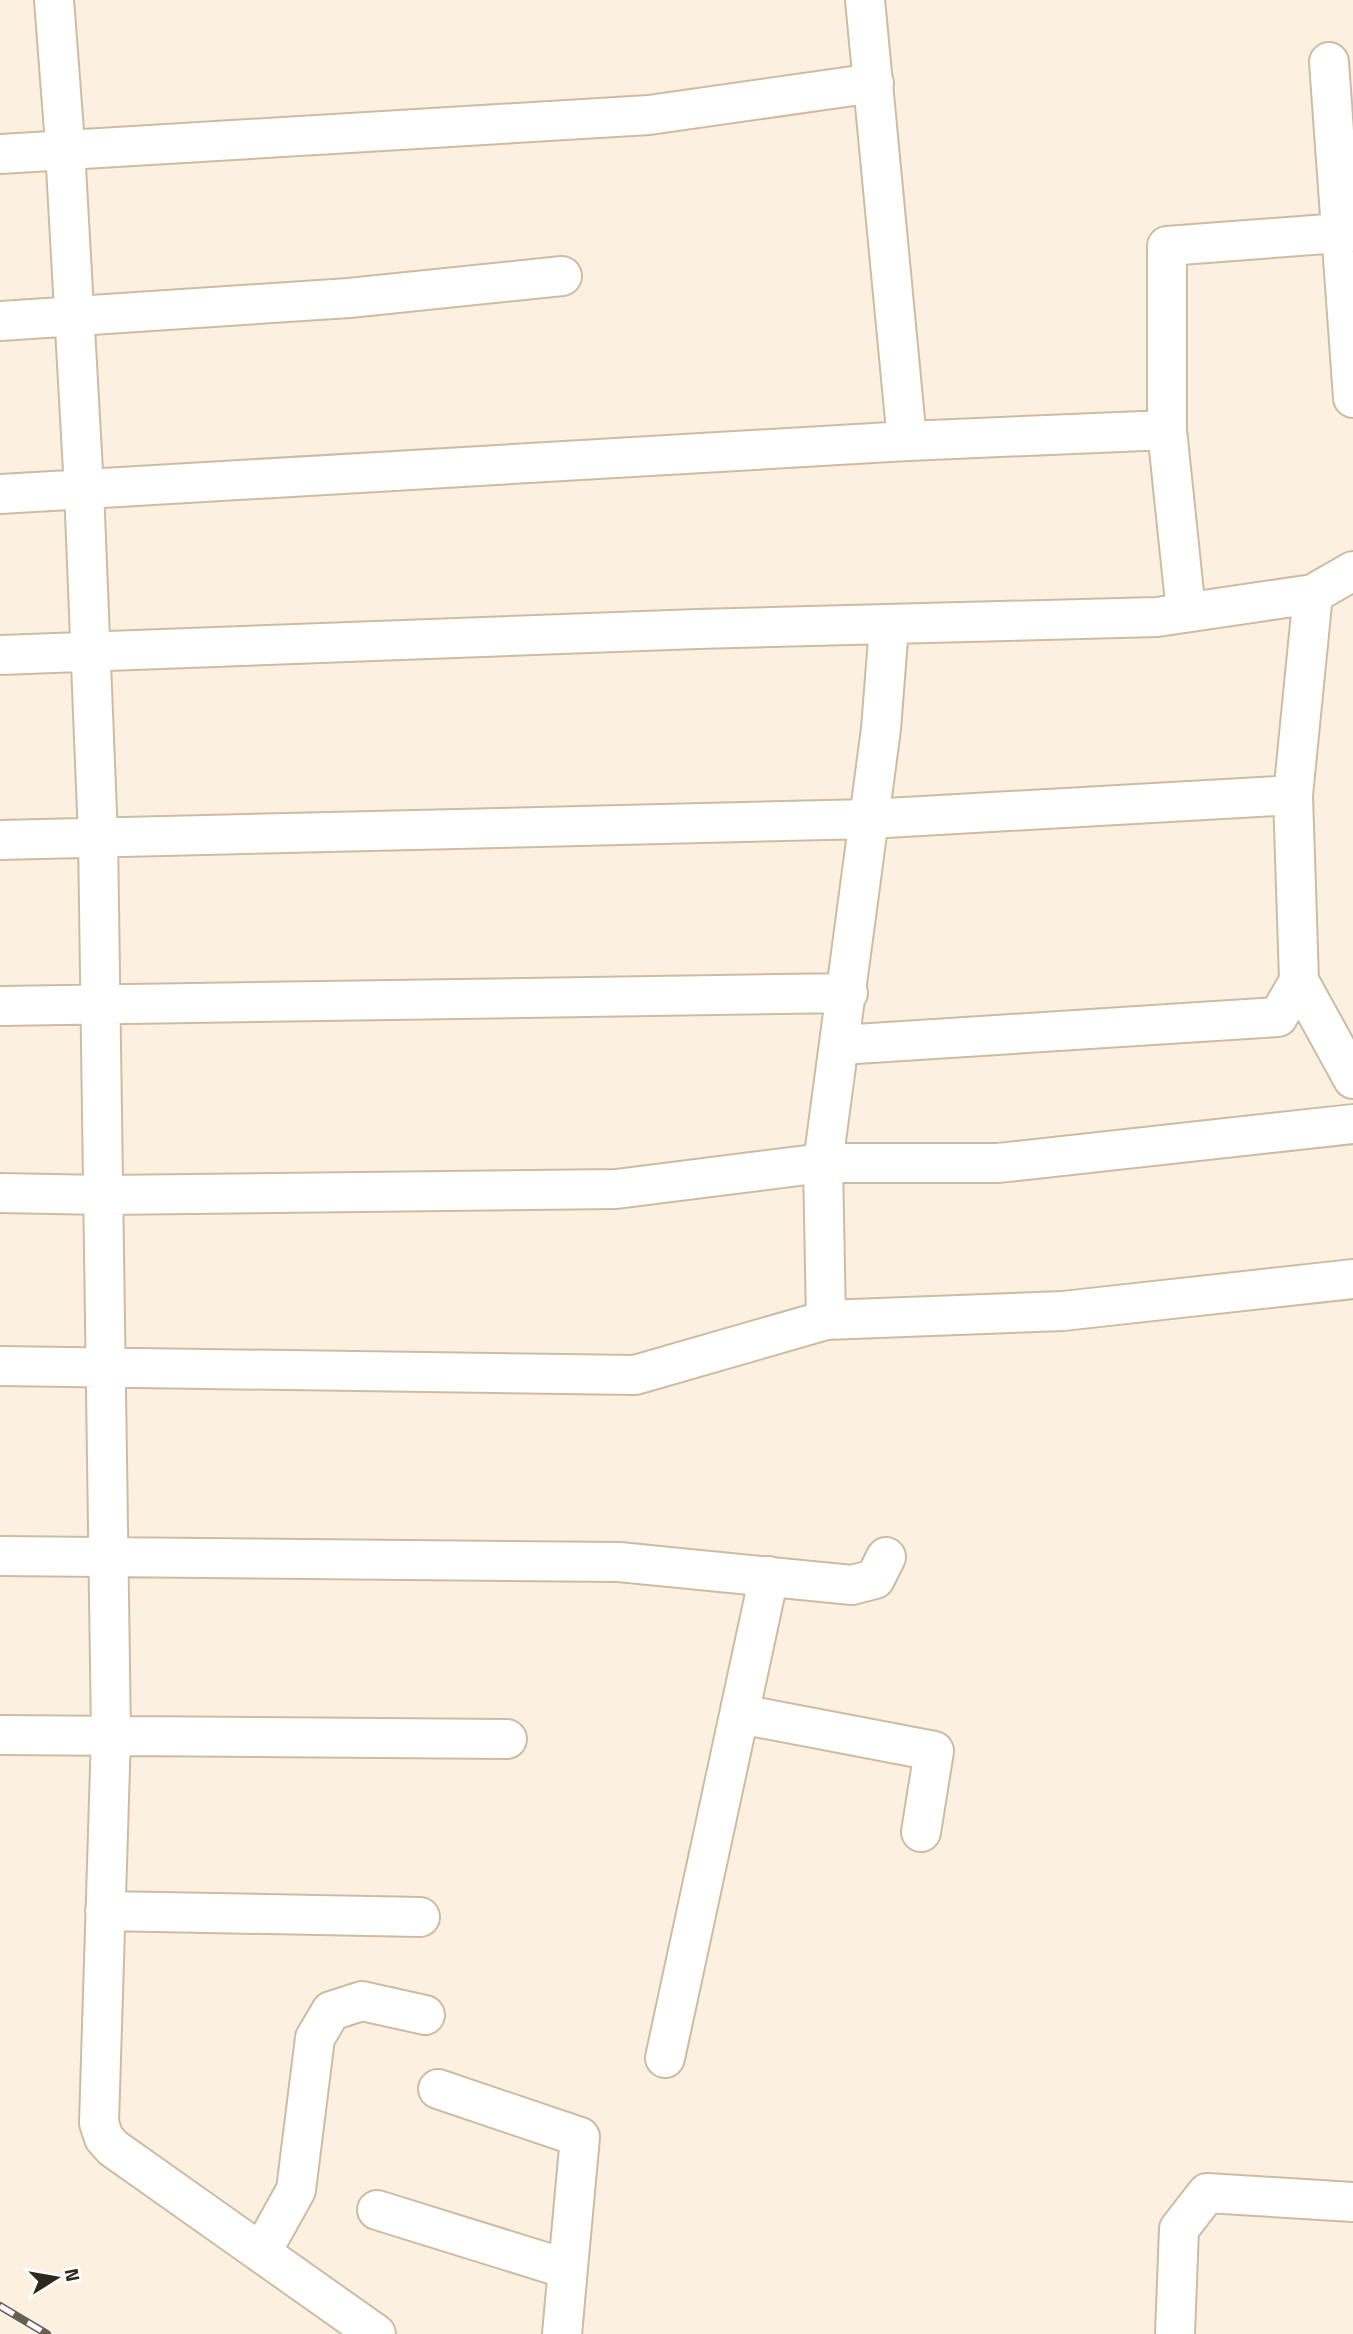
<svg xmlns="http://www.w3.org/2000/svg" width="1353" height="2334" font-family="'Titillium Web',sans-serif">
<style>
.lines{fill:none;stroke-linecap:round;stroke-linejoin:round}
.minor-casing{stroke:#cdbca1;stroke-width:42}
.minor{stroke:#fff;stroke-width:38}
.rail-casing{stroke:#675f53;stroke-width:8}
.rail{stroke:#fff;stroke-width:5;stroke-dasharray:16;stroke-linecap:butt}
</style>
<rect width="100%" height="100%" fill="#fcf1e1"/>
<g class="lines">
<g class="minor-casing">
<path id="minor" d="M54,0L64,131L84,489L98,837L111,1735L99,2123L104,2138L113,2148L376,2334
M865,0L907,441
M1329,62L1353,398
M0,154L649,115L874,83
M0,321L349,298L562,276
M0,494L907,441L1167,430
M1313,594L1293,795L1299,981L1353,1079
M1186,612L1167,430V246L1353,232
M0,655L697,629L1157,617L1313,594L1353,571
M0,840L869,819L1293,795
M0,1006L848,993
M840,1045L1278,1017L1299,981
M0,1193L104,1195L616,1189L823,1163H998L1353,1124
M826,1320L823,1163L881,729L889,626
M0,1366L635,1375L826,1320L1063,1311L1353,1279
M0,1556L619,1562L852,1585L875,1579L886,1557
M740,1714L934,1751L921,1832
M0,1735L507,1739
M105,1911L420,1917
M665,2058L769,1576
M438,2089L580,2137L562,2334
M377,2210L567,2269
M261,2253L296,2190L315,2038L331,2011L362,2001L425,2015
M1175,2334L1179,2229L1207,2193L1353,2202"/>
</g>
<use href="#minor" class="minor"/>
<g class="rail-casing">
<path id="rail" d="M0,2306L47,2334"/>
</g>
<use href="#rail" class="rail"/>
</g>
<g transform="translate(56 2278) rotate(79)" stroke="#ffffff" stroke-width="5" paint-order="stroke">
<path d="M0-5L12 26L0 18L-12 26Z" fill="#2f281d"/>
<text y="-10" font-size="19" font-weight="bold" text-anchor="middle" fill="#2f281d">N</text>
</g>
</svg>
